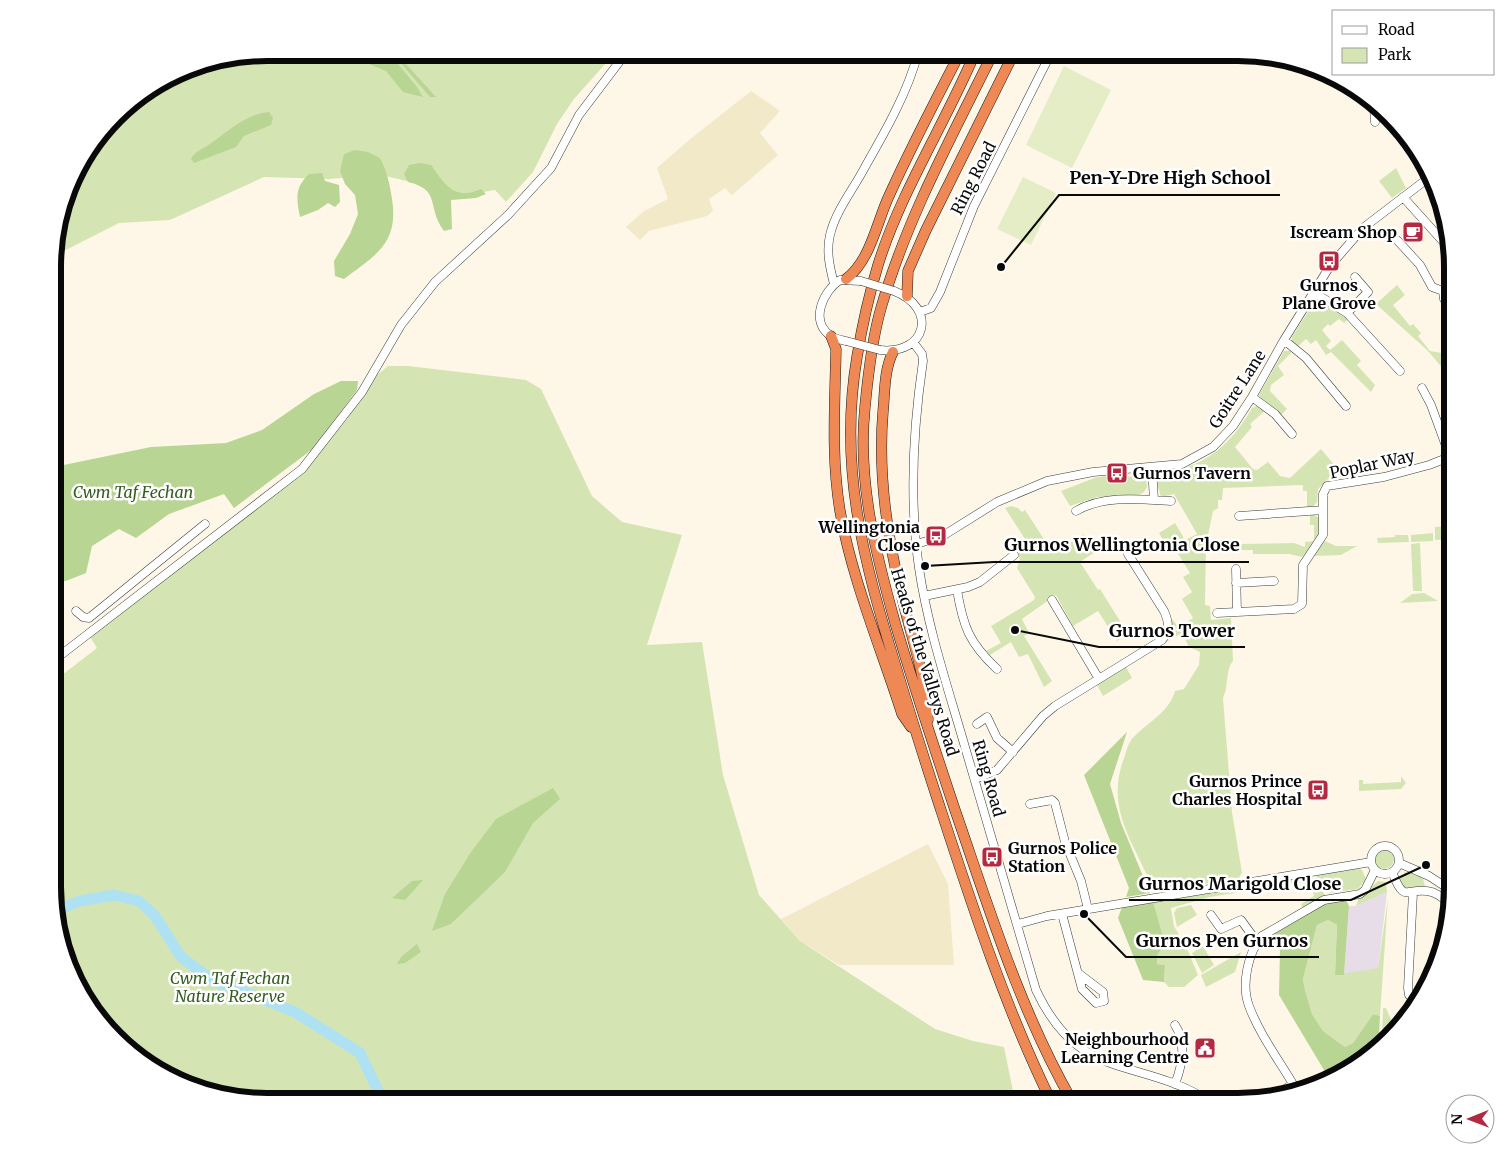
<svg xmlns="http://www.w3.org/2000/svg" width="1505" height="1154" font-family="Merriweather,serif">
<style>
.industrial{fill:#e6dde9}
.farmland{fill:#f2e9c9}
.green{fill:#d4e5b3}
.forest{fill:#b9d593}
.pitch{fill:#e4edc5}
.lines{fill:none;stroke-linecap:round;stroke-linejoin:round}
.river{stroke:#aee2f3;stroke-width:11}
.minor-casing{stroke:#3c3c3c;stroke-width:9}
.highway-casing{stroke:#1a1a1a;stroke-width:11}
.minor{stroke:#fff;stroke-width:8}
.highway{stroke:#e85;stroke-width:10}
.minor-bridge-casing{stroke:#3c3c3c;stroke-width:9;stroke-linecap:butt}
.minor-bridge{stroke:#fff;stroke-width:8}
.labels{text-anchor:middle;stroke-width:5;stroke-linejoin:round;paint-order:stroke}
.street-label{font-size:16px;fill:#090909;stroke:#fff}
.poi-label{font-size:16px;font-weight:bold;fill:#090909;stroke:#fff;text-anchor:end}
.park-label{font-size:16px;font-style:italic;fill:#335d1e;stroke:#fff}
.rim{fill:none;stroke:#090909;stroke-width:6}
.leader{fill:none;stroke:#090909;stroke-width:2}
.callout-dot{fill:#090909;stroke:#fff;stroke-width:2}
.callout-label{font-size:18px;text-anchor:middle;font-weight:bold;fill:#090909;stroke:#fff;stroke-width:5;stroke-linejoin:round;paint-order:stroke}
</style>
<rect width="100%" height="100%" fill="#fef7e7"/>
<path class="industrial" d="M1387,892L1378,969L1344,975L1349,906H1356Z"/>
<path class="farmland" d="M751,91L780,111L760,133L778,155L732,195L725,188L709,199L713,211L707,216L649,231L640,240L626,227L644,211L668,199L657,168L689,140Z
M928,844L948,884L954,965H839L800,941L781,919Z"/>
<path class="green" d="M268,53H615L574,99L557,124L533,172L506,202L495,190L466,195L381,175L329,179L264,177L170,220L119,223L54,256V239L81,160L126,106L198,64Z
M1396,168L1406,188L1392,198L1379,181Z
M1397,285L1405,295L1393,305L1410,326L1413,324L1421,333L1418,336L1430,351L1442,353L1452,366V371L1446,372L1427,350L1376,304Z
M1322,302L1348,319L1344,323L1339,319L1330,326L1328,324L1322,330L1331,341L1326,346L1330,350L1342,340L1361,361L1357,365L1375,385L1371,392L1331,352L1326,355L1316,340L1311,344L1306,339L1297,347L1292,341V337L1313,304Z
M1284,351H1293L1278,366L1284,375L1271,385L1270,391L1287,409L1280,416L1261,399L1259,395Z
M388,366H408L526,380L541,389L592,496L622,522L682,535L647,645L702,642L723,775L759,895L800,941L935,1029L973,1041L1004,1047L1015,1101H254L186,1085L126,1048L75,982L53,901V682L97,648L90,637L309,465L347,419L377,375Z
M1257,406L1266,410L1250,424L1252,427L1235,447L1253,469L1257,470L1268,462L1280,476L1290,478L1321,449L1342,474L1366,466L1368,474L1329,478L1318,489L1317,502L1312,508L1307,509V491H1303V485L1223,488L1222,500H1218V508L1213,511L1206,545L1205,605L1210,606L1211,620L1231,618L1233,661C1225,670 1229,687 1223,698L1232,812L1242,873L1239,878L1154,892C1137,846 1105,812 1123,761C1126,754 1127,745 1132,739C1146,723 1169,713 1175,691L1184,689L1199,665L1200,652L1189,647L1182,633L1164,643L1171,622L1173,620L1178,627L1193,618L1182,599L1192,592L1183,577L1190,573L1172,544L1167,547L1159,533L1175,523L1185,540L1197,534L1174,494L1161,497L1157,483L1160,478L1190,468L1189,466C1217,457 1238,433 1252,408Z
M1117,475C1126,479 1136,474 1146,479L1147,487L1144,492L1137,496L1097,497L1070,506L1061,491L1097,477Z
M1011,506L1018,508L1022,512L1025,510L1053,553L1084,534L1095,552L1080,562L1098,590L1100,589L1128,634L1117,641L1098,611L1073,626L1056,595L1022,619L1029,633L1024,636L1052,681L1044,687L1028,654L1019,657L1011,642L990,655L986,651L1001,643L991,626L1034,600L1035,597L1017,568L1020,559L1012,547L1025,539L1005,508Z
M1310,513L1320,518L1319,538L1302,557L1289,554H1253V550H1236V544L1294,543L1305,547V542L1314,541V525H1310Z
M1452,526V539L1435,540V527Z
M1433,533V541L1411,542V535Z
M1395,535H1408L1409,542L1378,543L1377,538L1395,537Z
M1325,541L1336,546H1357L1341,555L1313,556Z
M1420,543L1422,591H1413L1411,544Z
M1424,593L1438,601L1400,603L1412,594Z
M1126,667L1132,678L1103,696L1097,685Z
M1401,776L1406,783L1401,789L1359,791V780H1363V784L1401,782Z
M1374 859a10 10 0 1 1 20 0a10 10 0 1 1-20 0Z
M1357,868L1362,870L1366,879L1358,889L1327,893L1316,879L1317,874Z
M1405,872L1423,878L1425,887L1409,890L1403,888L1399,880Z
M1307,876L1311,889L1306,883L1302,882L1210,897L1171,908L1174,926L1189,953L1198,975L1184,987H1169L1164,982L1165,965L1157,964L1153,902Z
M1310,877H1312L1326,896L1303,908L1301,904L1314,896Z
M1378,881L1386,882L1387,892L1356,906L1359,897Z
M1388,898L1380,1016L1373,1014L1353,1043L1345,1047L1323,1031L1312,1014L1305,990L1303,979L1317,925L1328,920L1337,925L1335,975L1378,968Z
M1191,905L1197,915L1177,927L1174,913L1177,908Z
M1203,946L1214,965L1202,973L1192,953Z
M1241,952L1235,972L1206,987L1201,975Z
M1383,1008H1386L1396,1031L1386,1038L1382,1035Z"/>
<path class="forest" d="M363,53H389L417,87L423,97L403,92L386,71L357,59V54Z
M392,53H396L436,97H430Z
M269,112L273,118L271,125L244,136L236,147L194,163L191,159C195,151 203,149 210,144C227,132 246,114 269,112Z
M355,150L368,152L380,158C387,171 390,185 392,199C399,243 376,255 344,279L335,276L334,261L350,234L358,214L355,195L345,184L340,171L344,154Z
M420,163L431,165C445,185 455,201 481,189L486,194L476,198L451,200L452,229L444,231C426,207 442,190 408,182L404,174L409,165Z
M322,173L325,181L339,185L340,202L335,207L328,203L318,210L300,217C296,198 295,187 309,174Z
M341,381H358L357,390L314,448L234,508L224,494L169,514L136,538L119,529L92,546L86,573L66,581L54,582V467L151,447L226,443L262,430L314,394Z
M1127,732L1110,784L1121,823L1150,893L1126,897L1129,888L1084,775Z
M553,788L560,799L533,823L505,872L451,924L432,931L445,894L471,852L496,819Z
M423,880L405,900L392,898L412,881Z
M1346,900L1349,906L1344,975H1335L1337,925L1328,920L1317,925L1303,979L1305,990L1312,1014L1323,1031L1345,1047L1353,1043L1373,1014L1380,1016L1379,1035L1355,1057L1327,1075L1279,995L1280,949L1270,937L1275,932L1321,905Z
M1153,902L1165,944L1157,955V964L1165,965L1164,982L1143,980L1118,918L1122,907Z
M417,944L421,952L405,963L397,964L401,957Z"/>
<path class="pitch" d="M1064,66L1111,90L1072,168L1026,145Z
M1023,177L1056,193L1031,245L997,229Z"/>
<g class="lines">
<path class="river" d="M56,911L79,901L114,895L139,901L155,916L181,957L215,982L235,988L295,1012L360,1053L383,1101"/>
<g class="minor-casing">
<path id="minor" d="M1370,100L1374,107L1375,122
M1403,197L1448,247
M1397,240L1420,265L1432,287L1443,291L1444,299L1452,309
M834,284C830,268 826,252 830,235C836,210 853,190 865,167C885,132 908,92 918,53
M1443,291L1452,283
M1313,292L1347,313L1400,371
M920,312L931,308L940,292L974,206L1051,53
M1347,313L1368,292L1355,277
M1284,340L1306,358L1346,406
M846,341C842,340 835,339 831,336C809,322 823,291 840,280L861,281
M913,342L922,354L923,361C913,429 909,499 919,568C928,629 948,688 965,747C989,828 1013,909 1036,990C1080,1084 1138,1056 1209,1101
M880,350C927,355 938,308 894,291
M1422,388L1431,405L1450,457
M1252,397L1275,414L1292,434
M1152,468L1154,500
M1076,511C1103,495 1139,499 1171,501
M1239,516L1323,510
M916,544L941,537L997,502L1047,481L1093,472L1182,464L1213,447L1233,426L1252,397L1284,340L1330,266L1363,228L1431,176
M1236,569L1237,612
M1236,583L1274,581
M957,590C963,626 969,643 997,669
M924,596L968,587L980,582L1014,555
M1052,600L1099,679
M76,611L83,617L89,618L205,524
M1217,613L1294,609L1302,604L1303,565L1323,535V494L1327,486L1384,477L1429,465L1452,456
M53,661L302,469L362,392L401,325L435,282L508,215L551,168L579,115L626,53
M977,724L987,717L997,738L1013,752
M975,779L997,770L1043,716L1055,706L1162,640C1170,630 1169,622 1164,611L1128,554
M1030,804L1052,800L1055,803L1065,842L1081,881L1088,909
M1371 860a14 14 0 1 1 28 0a14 14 0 1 1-28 0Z
M1399,863L1429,876L1452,891
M1392,872C1405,904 1405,888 1427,891C1437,892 1444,899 1451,905
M1413,893L1408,988L1409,995L1416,1001
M1062,914L1082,989L1096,1003L1104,1001L1103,992L1078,973
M1211,915L1221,929L1241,920L1257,942
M1018,924L1047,916L1371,862
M1359,1057V1059
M1175,1084C1182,1066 1187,1043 1175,1025
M1280,1092L1293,1084C1278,1059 1259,1033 1249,1006C1241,985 1248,952 1262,936L1324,900L1360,894L1365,890L1375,870"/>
</g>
<g class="highway-casing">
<path id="highway" d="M975,53C945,124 901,191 878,265C869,295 862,326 857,357C838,468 864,562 896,667C909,710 922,752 936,795C970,899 1003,1003 1051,1101
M993,53C952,136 907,218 881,308C872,339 868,375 865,407C857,481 876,555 896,626C914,687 934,747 954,807C989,908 1019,1008 1072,1101
M846,279C870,261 876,225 888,198C910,149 935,101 960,53
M907,296L908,271L926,230L1014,53
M831,336L836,349C835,403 831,457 840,511C852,580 881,648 902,714L911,727
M893,352C884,370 885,391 883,412C878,471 887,536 901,593C910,634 927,679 928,720"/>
</g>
<use href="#minor" class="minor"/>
<use href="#highway" class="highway"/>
<g class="minor-bridge-casing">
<path id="minor-bridge" d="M861,281L894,291
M846,341L880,350"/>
</g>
<use href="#minor-bridge" class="minor-bridge"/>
</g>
<defs>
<g id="cafe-square" transform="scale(1.125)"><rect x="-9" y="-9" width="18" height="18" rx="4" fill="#b22941" stroke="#fff"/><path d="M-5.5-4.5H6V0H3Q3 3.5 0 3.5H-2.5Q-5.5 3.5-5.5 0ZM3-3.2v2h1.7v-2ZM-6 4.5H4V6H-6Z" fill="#fff"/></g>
<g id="bus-square" transform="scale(1.125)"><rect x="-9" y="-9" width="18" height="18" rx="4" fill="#b22941" stroke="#fff"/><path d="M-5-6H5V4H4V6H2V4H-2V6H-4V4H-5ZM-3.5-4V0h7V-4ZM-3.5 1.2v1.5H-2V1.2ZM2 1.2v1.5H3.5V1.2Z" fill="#fff"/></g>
<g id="civic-square" transform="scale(1.125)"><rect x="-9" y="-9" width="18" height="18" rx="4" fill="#b22941" stroke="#fff"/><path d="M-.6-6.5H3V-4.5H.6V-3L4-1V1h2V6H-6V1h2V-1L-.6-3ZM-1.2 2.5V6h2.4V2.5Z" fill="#fff"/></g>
</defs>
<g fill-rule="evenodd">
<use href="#cafe-square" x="1413" y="232"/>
<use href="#bus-square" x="1329" y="261"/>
<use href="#bus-square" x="1117" y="473"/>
<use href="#bus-square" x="936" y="536"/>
<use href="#bus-square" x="1318" y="790"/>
<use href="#bus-square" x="992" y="857"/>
<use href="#civic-square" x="1205" y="1048"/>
</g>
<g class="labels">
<g class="street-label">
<text transform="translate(973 178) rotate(-63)" y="6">Ring Road</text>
<text transform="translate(1237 389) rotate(-57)" y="6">Goitre Lane</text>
<text transform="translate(1372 464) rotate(-12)" y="6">Poplar Way</text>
<text transform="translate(925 662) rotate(73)" y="6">Heads of the Valleys Road</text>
<text transform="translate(989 778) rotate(74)" y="6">Ring Road</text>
</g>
<g class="poi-label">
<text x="1397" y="238">Iscream Shop</text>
<text x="1329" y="291" text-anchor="middle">Gurnos<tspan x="1329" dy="18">Plane Grove</tspan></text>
<text x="1133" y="479" text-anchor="start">Gurnos Tavern</text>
<text x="920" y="533">Wellingtonia<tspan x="920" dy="18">Close</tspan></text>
<text x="1302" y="787">Gurnos Prince<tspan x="1302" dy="18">Charles Hospital</tspan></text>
<text x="1008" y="854" text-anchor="start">Gurnos Police<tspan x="1008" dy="18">Station</tspan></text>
<text x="1189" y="1045">Neighbourhood<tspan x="1189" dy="18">Learning Centre</tspan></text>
</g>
<g class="park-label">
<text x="133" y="498">Cwm Taf Fechan</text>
<text x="230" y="984">Cwm Taf Fechan<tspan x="230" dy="18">Nature Reserve</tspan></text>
</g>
</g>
<path d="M0 0H1505V1154H0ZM267 61H1238A206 206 0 0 1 1444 267V887A206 206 0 0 1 1238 1093H267A206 206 0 0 1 61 887V267A206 206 0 0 1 267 61Z" fill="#fff" fill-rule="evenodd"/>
<path class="rim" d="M267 61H1238A206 206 0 0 1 1444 267V887A206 206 0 0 1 1238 1093H267A206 206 0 0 1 61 887V267A206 206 0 0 1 267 61Z"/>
<path class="leader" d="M1001 267L1059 195H1280M925 566L994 562H1249M1015 630L1099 647H1245M1426 865L1351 900H1129M1084 914L1126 957H1319"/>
<g class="callout-dot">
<circle cx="1001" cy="267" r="5"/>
<circle cx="925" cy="566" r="5"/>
<circle cx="1015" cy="630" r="5"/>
<circle cx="1426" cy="865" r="5"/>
<circle cx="1084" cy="914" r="5"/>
</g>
<g class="callout-label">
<text x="1170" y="184">Pen-Y-Dre High School</text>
<text x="1122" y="551">Gurnos Wellingtonia Close</text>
<text x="1172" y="637">Gurnos Tower</text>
<text x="1240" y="890">Gurnos Marigold Close</text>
<text x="1222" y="947">Gurnos Pen Gurnos</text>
</g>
<rect x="1332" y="10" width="162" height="65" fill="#ffffff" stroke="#9d9d9d"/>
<rect x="1342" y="26" width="25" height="8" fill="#ffffff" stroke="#9d9d9d"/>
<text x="1378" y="35" font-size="15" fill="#090909">Road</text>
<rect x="1342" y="48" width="25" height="15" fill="#d4e5b3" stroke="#9d9d9d"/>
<text x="1378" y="60" font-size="15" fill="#090909">Park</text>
<g transform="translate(1470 1119) rotate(269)"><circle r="24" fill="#ffffff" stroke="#9d9d9d"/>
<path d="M0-4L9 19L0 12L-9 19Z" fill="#b22941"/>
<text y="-8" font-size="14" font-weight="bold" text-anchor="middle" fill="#090909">N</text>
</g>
</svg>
